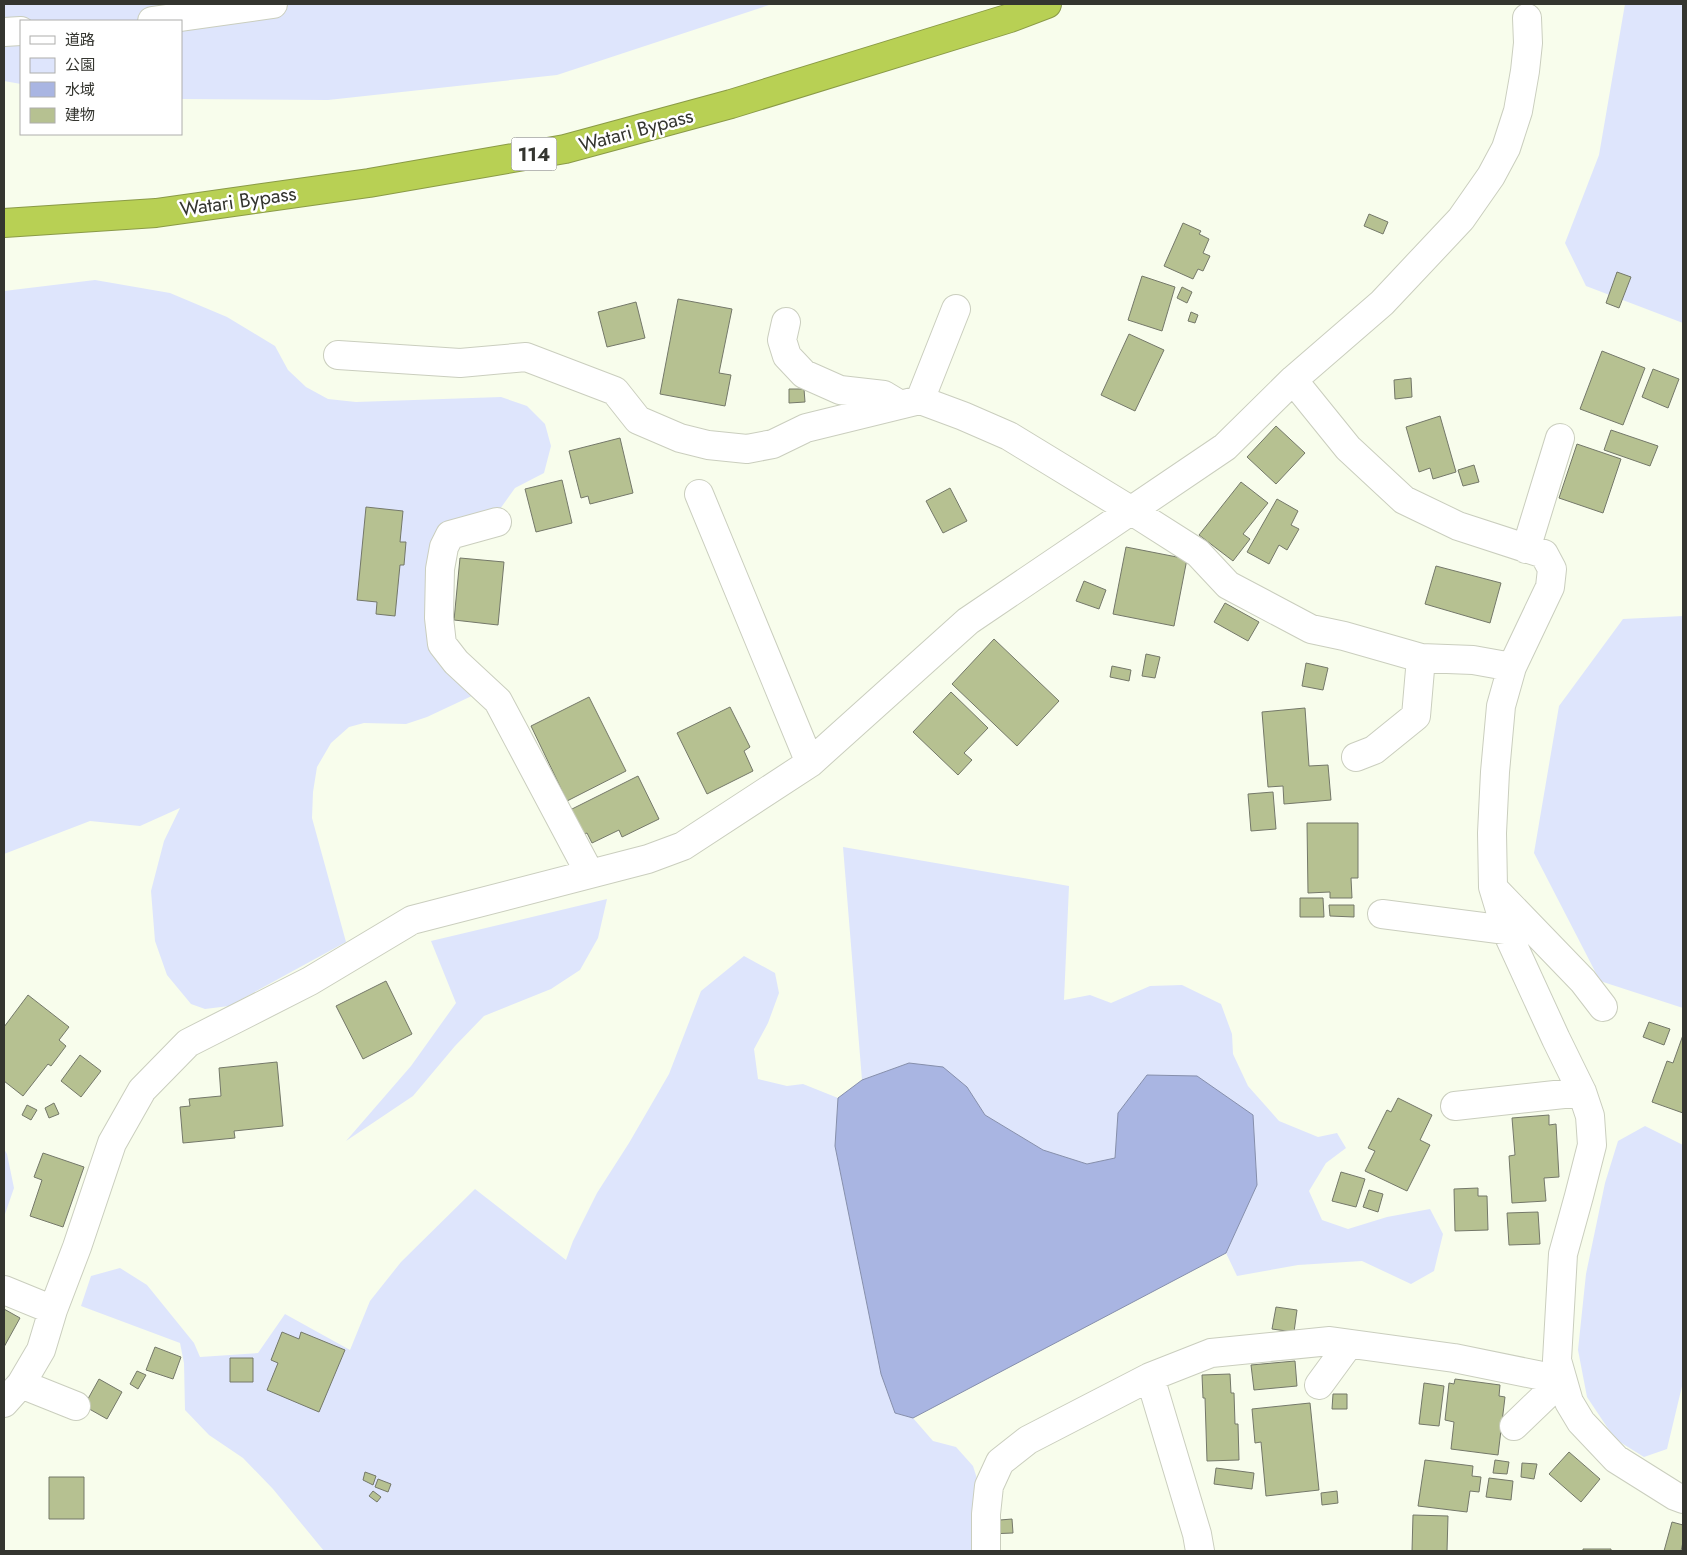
<svg xmlns="http://www.w3.org/2000/svg" width="1687" height="1555" font-family="Jost,'Noto Sans JP',sans-serif">
<style>
.green{fill:#dee5fc}
.water{fill:#a9b5e2;stroke:#868fac}
.building{fill:#b6c191;stroke:#747869}
.lines{fill:none;stroke-linecap:round;stroke-linejoin:round}
.minor-casing{stroke:#cacebe;stroke-width:30}
.highway-casing{stroke:#8a9a47;stroke-width:30}
.minor{stroke:#fff;stroke-width:28}
.highway{stroke:#b8d054;stroke-width:28}
.labels{text-anchor:middle;stroke-width:5;stroke-linejoin:round;paint-order:stroke}
.shield{fill:#fff;stroke:#71726d;stroke-width:1}
.shield-label{font-size:19px;font-weight:bold;fill:#34352f}
.street-label{font-size:20px;fill:#34352f;stroke:#fff}
</style>
<rect width="100%" height="100%" fill="#f8fdec"/>
<path class="green" d="M4,4H772L557,75L328,100L181,99V21H21V84L4,81Z
M1625,4H1683V323L1586,286L1565,243L1599,155Z
M95,280L170,293L227,317L275,346L288,370L306,387L328,399L356,402L501,397L527,406L545,424L551,446L544,473L515,488L500,509L431,559L426,587L425,615L427,635L476,694L427,717L406,724L364,723L349,727L331,743L317,767L313,792L312,818L346,942L229,1006L205,1009L191,1004L167,975L155,941L151,891L164,841L180,808L140,826L90,821L4,854V291Z
M1683,616V1008L1600,981L1534,853L1559,706L1623,619Z
M843,847L1069,886L1064,1000L1090,995L1111,1003L1150,986L1182,985L1221,1004L1232,1034L1233,1054L1248,1086L1279,1121L1318,1137L1337,1133L1346,1148L1326,1163L1309,1191L1322,1220L1348,1229L1387,1217L1430,1209L1443,1234L1434,1271L1411,1284L1362,1261L1298,1265L1237,1276L1226,1253L1257,1185L1118,1113L1115,1158L1087,1164L1043,1150L985,1115L967,1087L909,1063L862,1080Z
M607,899L598,938L580,970L551,989L484,1016L455,1046L413,1096L346,1141L411,1066L456,1003L431,941Z
M744,956L775,973L779,993L768,1023L754,1049L758,1079L787,1086L803,1084L838,1098L835,1146L881,1374L895,1413L913,1418L933,1441L956,1447L973,1466L982,1494L985,1551H324L273,1489L243,1458L209,1435L185,1410L184,1363L180,1343L81,1306L91,1276L120,1268L147,1285L194,1343L200,1357L258,1353L285,1314L350,1350L370,1301L401,1262L475,1189L566,1260L573,1241L597,1193L629,1143L669,1074L701,991Z
M1645,1126L1683,1145V1382L1667,1449L1644,1457L1615,1439L1587,1397L1578,1350L1586,1274L1605,1183L1618,1141Z
M4,1149L7,1154L14,1188L4,1217Z"/>
<path class="water" d="M909,1063L943,1067L967,1087L985,1115L1043,1150L1087,1164L1115,1158L1118,1113L1147,1075L1197,1076L1253,1115L1257,1185L1226,1253L913,1418L895,1413L881,1374L835,1146L838,1098L862,1080Z"/>
<path class="building" d="M1369,214L1388,222L1383,234L1364,226Z
M1183,223L1201,231L1199,234L1209,239L1203,253L1210,256L1203,271L1198,269L1193,279L1164,266Z
M1617,272L1631,277L1619,308L1606,303Z
M1142,276L1175,287L1162,331L1128,320Z
M1182,287L1192,292L1187,303L1177,298Z
M678,299L732,309L719,373L731,375L725,406L660,394Z
M636,302L645,338L607,347L598,312Z
M1191,312L1198,315L1195,323L1188,321Z
M1129,334L1164,350L1135,411L1101,395Z
M1602,351L1645,368L1623,425L1580,409Z
M1653,369L1679,379L1668,408L1642,397Z
M1411,378L1412,397L1395,399L1394,380Z
M789,389H804L805,402L789,403Z
M1440,416L1456,472L1433,479L1430,468L1419,472L1406,427Z
M1276,426L1305,453L1276,484L1247,457Z
M1611,430L1658,446L1650,466L1604,450Z
M620,438L633,493L590,504L588,496L581,498L569,451Z
M1577,444L1621,459L1603,513L1559,498Z
M1474,465L1479,482L1463,486L1458,470Z
M562,480L572,523L536,532L525,489Z
M1241,482L1268,503L1243,534L1250,539L1233,561L1199,535Z
M950,488L967,521L943,533L926,501Z
M1277,499L1298,511L1291,525L1299,529L1287,550L1279,545L1269,564L1247,552Z
M366,507L403,511L400,542H406L404,565H400L395,616L376,614L377,602L357,600Z
M1126,547L1187,559L1174,626L1113,614Z
M460,558L504,562L498,625L454,620Z
M1436,566L1501,583L1490,623L1425,604Z
M1084,581L1106,590L1099,609L1076,601Z
M1225,603L1259,622L1248,641L1214,622Z
M994,639L1059,701L1017,746L952,684Z
M1146,654L1160,657L1155,678L1142,676Z
M1306,663L1328,668L1323,690L1302,686Z
M1112,666L1131,670L1129,681L1110,677Z
M951,692L988,728L964,753L972,760L958,775L913,732Z
M589,697L626,771L567,801L531,726Z
M730,707L750,747L744,751L753,771L707,794L677,733Z
M1305,708L1309,766L1328,765L1331,800L1284,804L1283,786L1268,787L1262,712Z
M638,776L659,819L622,837L619,830L592,843L587,833L582,835L570,810Z
M1273,792L1276,829L1251,831L1248,794Z
M1307,823H1358V878H1351L1352,898H1330V892L1308,893Z
M1300,898H1323L1324,917H1300Z
M1329,905H1354V917L1330,916Z
M386,981L412,1034L363,1059L336,1006Z
M28,995L69,1027L59,1040L66,1046L51,1066L48,1064L23,1096L4,1081V1027Z
M1649,1022L1670,1029L1664,1045L1643,1037Z
M1683,1035V1113L1652,1102L1667,1061L1673,1063Z
M80,1055L101,1071L81,1097L61,1081Z
M277,1062L283,1126L234,1131L235,1138L183,1143L180,1107L190,1106L189,1099L221,1096L219,1068Z
M1398,1098L1432,1115L1420,1140L1430,1145L1407,1191L1365,1171L1375,1151L1368,1148L1387,1110L1391,1112Z
M54,1103L59,1114L49,1118L45,1108Z
M27,1105L37,1110L31,1120L22,1115Z
M1549,1115V1125L1556,1124L1559,1177L1544,1178L1546,1201L1512,1203L1509,1156L1515,1155L1512,1118Z
M43,1153L84,1167L63,1227L30,1216L42,1180L34,1177Z
M1341,1172L1365,1179L1356,1207L1332,1201Z
M1478,1188V1196H1487L1488,1230L1455,1231L1454,1189Z
M1369,1190L1383,1194L1378,1212L1363,1207Z
M1538,1212L1540,1244L1509,1245L1507,1213Z
M1276,1307L1297,1310L1294,1332L1272,1329Z
M4,1309L20,1318L4,1347Z
M282,1332L299,1339L301,1332L345,1350L319,1412L267,1390L278,1363L271,1360Z
M155,1347L181,1357L173,1379L146,1370Z
M230,1358H253V1382H230Z
M1295,1361L1297,1386L1254,1390L1251,1365Z
M137,1371L146,1375L138,1389L130,1384Z
M1230,1374L1231,1393H1234L1235,1424H1238L1239,1460L1207,1461L1205,1398H1203L1202,1375Z
M99,1379L122,1392L107,1419L84,1406Z
M1455,1379L1500,1385L1499,1396L1505,1397L1498,1455L1451,1449L1454,1422L1445,1420L1449,1383L1454,1384Z
M1424,1383L1444,1386L1439,1426L1419,1424Z
M1333,1394H1347V1409H1332Z
M1310,1403L1319,1490L1266,1496L1261,1442L1255,1443L1252,1409Z
M1569,1452L1600,1479L1581,1502L1549,1474Z
M1425,1460L1473,1466L1472,1476L1481,1477L1479,1492L1470,1491L1467,1512L1418,1506Z
M1495,1460L1509,1462L1507,1474L1493,1473Z
M1522,1463L1537,1464L1534,1479L1521,1477Z
M1216,1468L1254,1473L1252,1489L1214,1484Z
M365,1472L376,1476L373,1485L363,1480Z
M49,1477H84V1519H49Z
M1489,1478L1513,1481L1511,1500L1486,1497Z
M378,1479L391,1484L388,1492L375,1487Z
M373,1491L381,1497L377,1502L369,1496Z
M1337,1491L1338,1503L1322,1505L1321,1493Z
M1413,1515L1448,1516L1447,1551H1412Z
M1012,1519L1013,1533L988,1534V1521Z
M1672,1522L1683,1525V1542L1681,1551H1664Z
M1583,1549H1611V1551H1583Z"/>
<g class="lines">
<g class="minor-casing">
<path id="minor" d="M152,21L273,4
M4,32L21,31
M786,322L782,340L787,356L804,374L840,390L884,395L899,404
M338,355L460,363L526,357L615,391L638,420L680,438L708,445L747,449L773,444L806,428L920,400L963,416L1009,436L1132,511L1198,553L1228,585L1311,629L1344,636L1421,658L1473,660L1512,667
M1293,380L1348,448L1404,500L1458,526L1544,554L1552,569L1550,587L1512,667L1501,706L1495,772L1492,833L1493,887L1506,930L1556,1039L1582,1092L1590,1116L1592,1145L1579,1196L1563,1254L1557,1360L1569,1402L1581,1422L1616,1459L1675,1496L1683,1499
M920,400L956,309
M699,494L810,763
M497,522L450,535L444,547L440,569L439,618L442,644L456,662L498,701L590,874
M1526,549L1560,438
M1356,757L1374,750L1416,716L1421,658
M1497,892L1583,981L1603,1007
M1382,914L1506,930
M1455,1106L1582,1092
M4,1290L53,1310
M21,1384L76,1406
M1319,1385L1349,1344
M4,1403L21,1384L41,1350L53,1310L77,1247L112,1143L142,1090L188,1043L310,981L412,920L648,859L683,846L810,763L968,621L1225,447L1293,380L1382,303L1461,219L1491,176L1506,148L1518,111L1525,71L1528,43L1527,18
M986,1551V1514L989,1486L1000,1462L1028,1440L1150,1377
M1200,1551L1197,1534L1150,1377L1211,1353L1330,1341L1454,1358L1562,1380L1514,1426"/>
</g>
<g class="highway-casing">
<path id="highway" d="M4,223L156,213L369,183L565,149L731,104L1010,18L1047,4"/>
</g>
<use href="#minor" class="minor"/>
<use href="#highway" class="highway"/>
</g>
<g class="labels">
<rect class="shield" x="511.5" y="137.5" width="45" height="33" rx="4"/>
<g class="shield-label">
<text x="534" y="161">114</text>
</g>
<g class="street-label">
<text transform="translate(636 130) rotate(-15)" y="7">Watari Bypass</text>
<text transform="translate(238 201) rotate(-8)" y="7">Watari Bypass</text>
</g>
</g>
<rect width="1687" height="1555" fill="none" stroke="#34352f" stroke-width="10"/>
<rect x="20" y="20" width="162" height="115" fill="#ffffff" stroke="#aeaeac"/>
<rect x="30" y="36" width="25" height="8" fill="#ffffff" stroke="#aeaeac"/>
<text x="65" y="45" font-size="15" fill="#34352f">道路</text>
<rect x="30" y="58" width="25" height="15" fill="#dee5fc" stroke="#aeaeac"/>
<text x="65" y="70" font-size="15" fill="#34352f">公園</text>
<rect x="30" y="82" width="25" height="15" fill="#a9b5e2" stroke="#aeaeac"/>
<text x="65" y="95" font-size="15" fill="#34352f">水域</text>
<rect x="30" y="108" width="25" height="15" fill="#b6c191" stroke="#aeaeac"/>
<text x="65" y="120" font-size="15" fill="#34352f">建物</text>
</svg>
